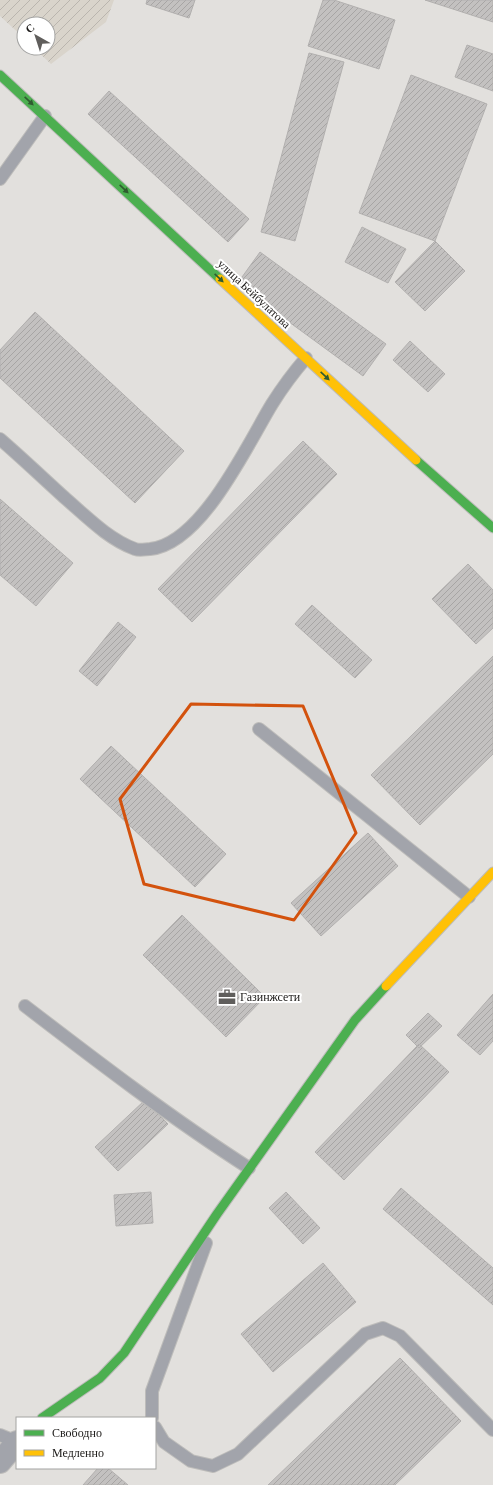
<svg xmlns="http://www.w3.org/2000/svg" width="493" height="1485" font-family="'Crimson Pro',serif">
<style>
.industrial{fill:url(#industrial-furrows)}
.building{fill:url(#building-hatch);stroke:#b2b0af}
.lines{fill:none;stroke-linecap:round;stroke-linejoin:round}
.lane-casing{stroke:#bdbcba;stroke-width:14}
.street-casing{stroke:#bdbcba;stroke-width:24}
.fast-casing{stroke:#bdbcba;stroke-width:11}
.slow-casing{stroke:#bdbcba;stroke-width:11}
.lane{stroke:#a2a4ab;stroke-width:12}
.street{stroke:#a2a4ab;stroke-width:22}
.fast{stroke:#4caf50;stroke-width:9}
.slow{stroke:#ffc107;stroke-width:9}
.oneway{fill:#305c30}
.marked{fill:none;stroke:#d3520d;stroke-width:3;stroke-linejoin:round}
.labels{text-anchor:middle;stroke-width:4;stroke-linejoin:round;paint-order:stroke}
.street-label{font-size:12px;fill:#1a1816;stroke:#fff}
.poi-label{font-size:12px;fill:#1a1816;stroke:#fff;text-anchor:start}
</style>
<defs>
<pattern id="industrial-furrows" width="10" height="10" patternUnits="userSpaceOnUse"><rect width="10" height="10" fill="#d9d4cb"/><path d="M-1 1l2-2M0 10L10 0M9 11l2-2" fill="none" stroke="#bab5ae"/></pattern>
<pattern id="building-hatch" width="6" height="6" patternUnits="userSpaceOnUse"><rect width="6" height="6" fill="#c3c1c0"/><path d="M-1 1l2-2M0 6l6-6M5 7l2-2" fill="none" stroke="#a7a5a4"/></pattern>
</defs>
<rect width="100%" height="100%" fill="#e2e0dd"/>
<path class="industrial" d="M0,0H114L106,22L51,64L34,48H48V24H24V38L0,16Z"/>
<path class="building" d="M147,0H195L189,18L146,4Z
M323,0H334L395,20L379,69L308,46Z
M425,0H493V22Z
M467,45L493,54V91L455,77Z
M309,53L344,62L295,241L261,232Z
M411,75L487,104L435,241L359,213Z
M109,91L249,219L228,242L88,114Z
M362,227L406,249L388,283L345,262Z
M435,241L465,271L425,311L395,282Z
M260,252L386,344L363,376L237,284Z
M35,312L184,451L135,503L0,378V350Z
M410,341L445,374L428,392L393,360Z
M303,441L337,474L192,622L158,589Z
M0,499L73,563L36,606L0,575Z
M468,564L493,590V628L476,644L432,599Z
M312,605L372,660L355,678L295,624Z
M118,622L136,637L97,686L79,671Z
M493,656V754L420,825L371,775Z
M111,746L226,854L195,887L80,779Z
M368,833L398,866L321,936L291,903Z
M182,915L265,997L226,1037L143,955Z
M493,994V1041L480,1055L457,1035Z
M428,1013L442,1026L419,1048L406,1035Z
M419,1044L449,1072L344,1180L315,1152Z
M145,1100L168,1124L118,1171L95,1147Z
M401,1188L493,1268V1305L383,1209Z
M151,1192L153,1223L116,1226L114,1195Z
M286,1192L320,1228L303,1244L269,1208Z
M323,1263L356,1302L273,1372L241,1334Z
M400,1358L461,1421L395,1485H268Z
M98,1468H108L128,1485H83Z"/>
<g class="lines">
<g class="lane-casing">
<path id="lane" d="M0,179L45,116
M0,439C22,458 43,478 65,498C87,517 108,539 135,549C140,551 146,549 150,549C202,544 248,443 272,404C282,388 293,373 306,358
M259,729L469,897
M25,1006C98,1062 171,1118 249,1168
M152,1418V1391L206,1243
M155,1427L164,1442L191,1461L213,1466L238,1454L365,1334L383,1328L400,1336L493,1430
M0,1435L17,1442"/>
</g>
<g class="street-casing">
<path id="street" d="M0,1462L17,1442"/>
</g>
<g class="fast-casing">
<path id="fast" d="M0,75L220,279
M416,460L493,528
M42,1418L100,1378L124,1353L217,1214L355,1020L386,986"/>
</g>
<g class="slow-casing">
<path id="slow" d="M220,279L416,460
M386,986L493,872"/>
</g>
<use href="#lane" class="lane"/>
<use href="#street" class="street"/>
<use href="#fast" class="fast"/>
<use href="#slow" class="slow"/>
</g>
<defs><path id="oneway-solid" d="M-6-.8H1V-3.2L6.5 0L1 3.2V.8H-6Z"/></defs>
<g class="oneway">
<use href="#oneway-solid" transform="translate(29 101) rotate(43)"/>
<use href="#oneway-solid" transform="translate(124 189) rotate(43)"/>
<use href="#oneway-solid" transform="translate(219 278) rotate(43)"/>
<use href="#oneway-solid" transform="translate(325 376) rotate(43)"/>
</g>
<path class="marked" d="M191,704L303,706L356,833L294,920L144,884L120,799Z"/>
<defs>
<g id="office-bare" transform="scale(1.38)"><path d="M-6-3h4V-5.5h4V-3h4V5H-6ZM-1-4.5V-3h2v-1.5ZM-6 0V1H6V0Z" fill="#605e5c" stroke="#fff" stroke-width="2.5" paint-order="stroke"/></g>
</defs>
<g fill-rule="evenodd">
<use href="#office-bare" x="227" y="997"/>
</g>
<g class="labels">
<g class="street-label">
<text transform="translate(254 294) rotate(43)" y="4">улица Бейбулатова</text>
</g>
<g class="poi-label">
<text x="240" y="1001">Газинжсети</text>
</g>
</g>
<rect x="16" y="1417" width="140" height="52" fill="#ffffff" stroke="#a3a3a2"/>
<rect x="24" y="1430" width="20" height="6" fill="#4caf50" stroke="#a3a3a2"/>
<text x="52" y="1437" font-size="12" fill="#1a1816">Свободно</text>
<rect x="24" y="1450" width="20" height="6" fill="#ffc107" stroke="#a3a3a2"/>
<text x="52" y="1457" font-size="12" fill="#1a1816">Медленно</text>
<g transform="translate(36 36) rotate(321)"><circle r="19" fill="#ffffff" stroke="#a3a3a2"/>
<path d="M0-3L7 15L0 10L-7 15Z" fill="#605e5c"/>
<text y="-6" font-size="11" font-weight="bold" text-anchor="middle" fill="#1a1816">С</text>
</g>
</svg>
